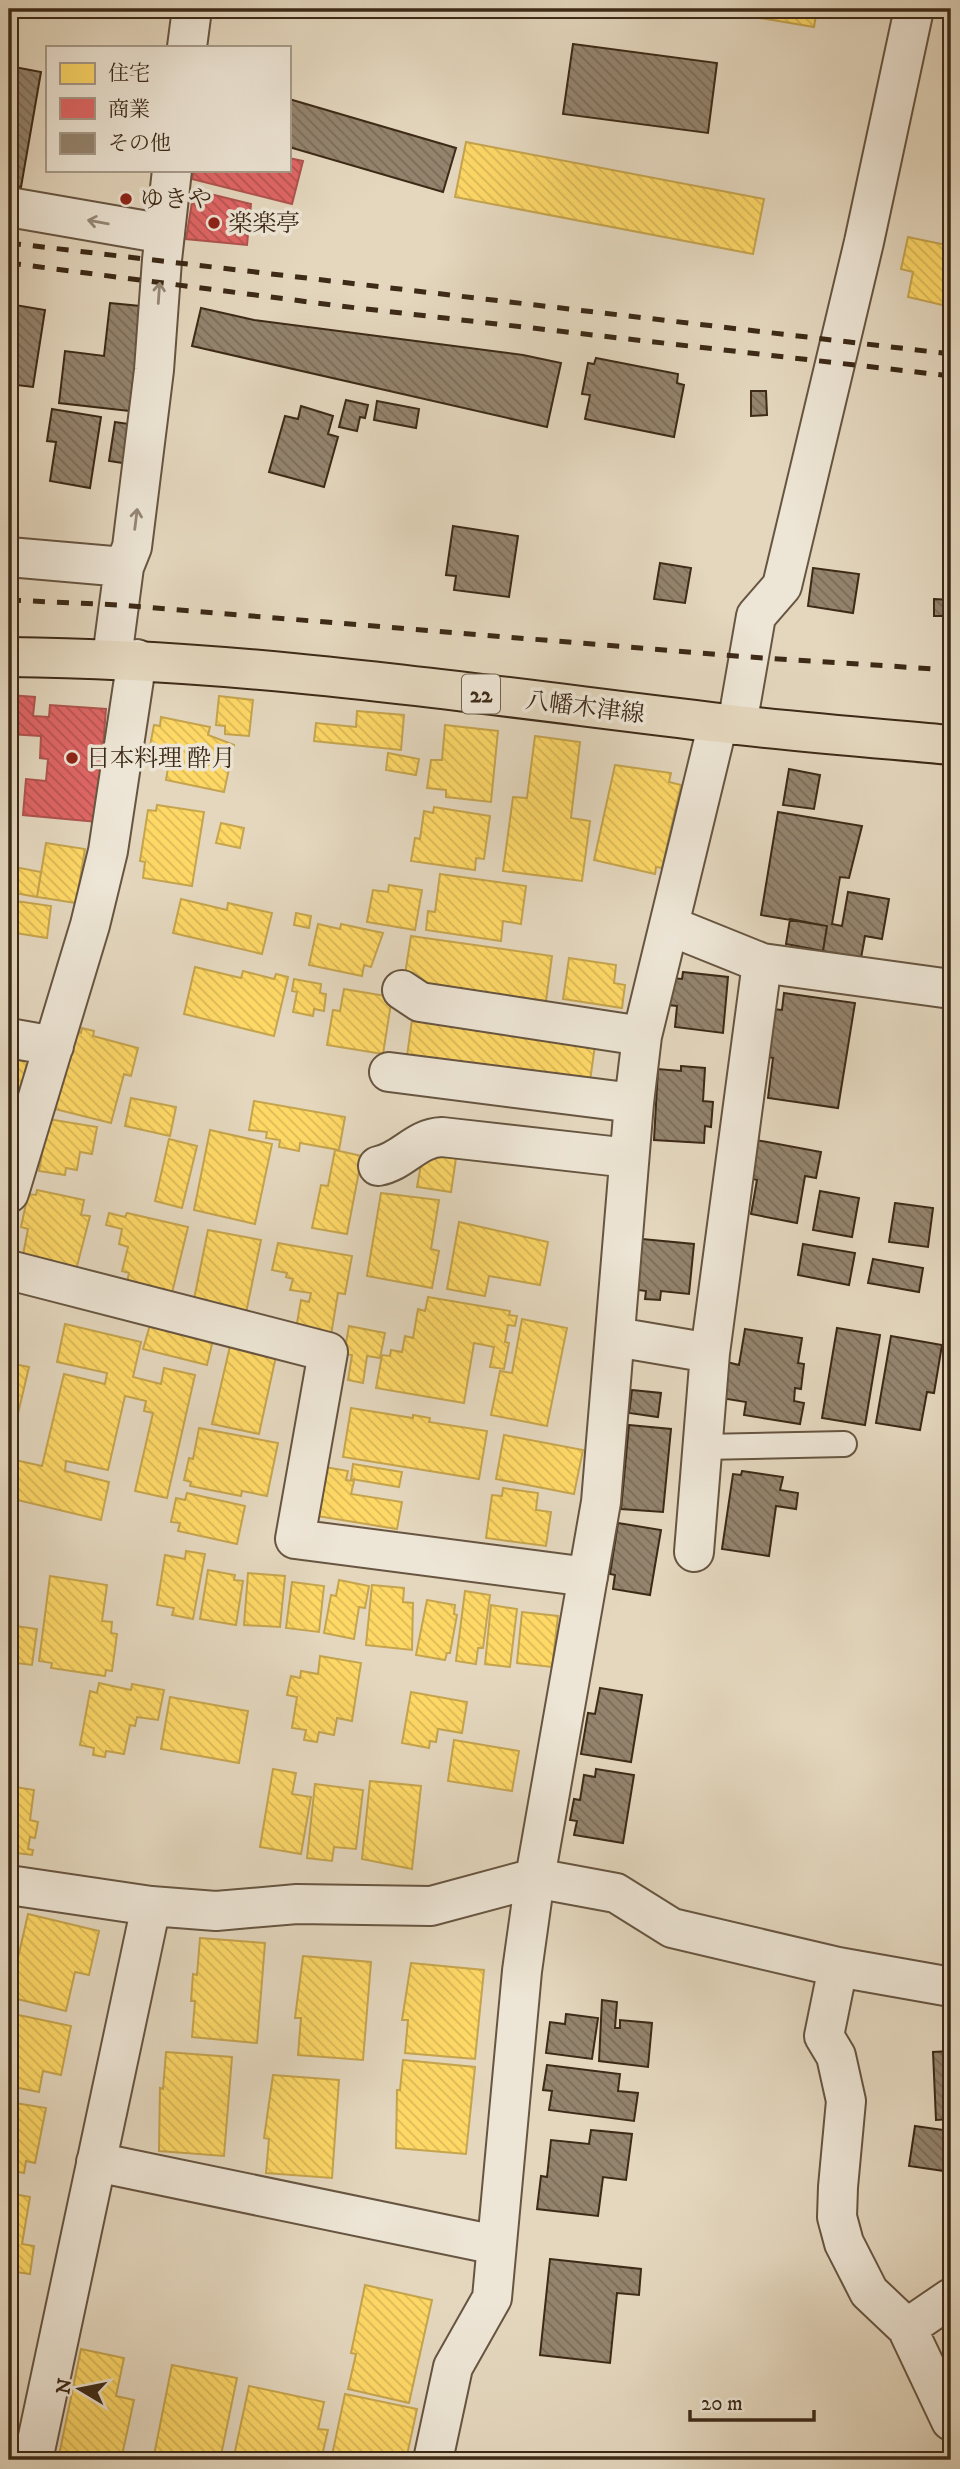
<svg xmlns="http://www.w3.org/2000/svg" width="960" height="2469" font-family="'IM FELL DW Pica','Noto Serif JP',serif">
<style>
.homes{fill:url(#homes-back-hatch);stroke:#c5a44e;stroke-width:2}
.shops{fill:url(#shops-back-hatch);stroke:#af544e;stroke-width:2}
.building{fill:url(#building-back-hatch);stroke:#3d2a17;stroke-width:2}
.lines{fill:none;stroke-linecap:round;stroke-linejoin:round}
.service-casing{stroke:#675541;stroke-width:28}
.minor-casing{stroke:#675541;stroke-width:42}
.primary-casing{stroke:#3d2a17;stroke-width:42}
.service{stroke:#ede5d5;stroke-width:24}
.minor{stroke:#ede5d5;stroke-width:38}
.primary{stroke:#e4d7be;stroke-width:38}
.rail{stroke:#3d2a17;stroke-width:5;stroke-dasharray:12 12;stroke-linecap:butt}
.oneway{stroke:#958876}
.poi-dot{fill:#8f2418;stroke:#ede5d5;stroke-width:2.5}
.labels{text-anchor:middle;stroke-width:7;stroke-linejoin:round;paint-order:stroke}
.shield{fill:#ede5d5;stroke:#726250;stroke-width:2}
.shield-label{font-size:23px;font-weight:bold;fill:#3d2a17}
.poi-label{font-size:24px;fill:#3d2a17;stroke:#ede5d5;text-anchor:start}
.street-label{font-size:24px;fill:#3d2a17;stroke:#ede5d5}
</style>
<defs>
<pattern id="homes-back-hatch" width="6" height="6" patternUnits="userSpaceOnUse" patternTransform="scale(1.75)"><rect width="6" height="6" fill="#ffd966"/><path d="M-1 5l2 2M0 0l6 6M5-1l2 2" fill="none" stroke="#dbba58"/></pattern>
<pattern id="shops-back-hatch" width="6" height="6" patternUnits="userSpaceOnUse" patternTransform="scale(1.75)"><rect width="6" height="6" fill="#e06666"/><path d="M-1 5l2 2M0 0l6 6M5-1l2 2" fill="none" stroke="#b75453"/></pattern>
<pattern id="building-back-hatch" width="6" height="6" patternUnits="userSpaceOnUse" patternTransform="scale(1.75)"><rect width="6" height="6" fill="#94846e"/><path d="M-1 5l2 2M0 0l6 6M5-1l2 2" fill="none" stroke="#7a6c59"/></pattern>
</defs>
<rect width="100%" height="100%" fill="#e4d7be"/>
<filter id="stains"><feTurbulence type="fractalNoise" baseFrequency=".00286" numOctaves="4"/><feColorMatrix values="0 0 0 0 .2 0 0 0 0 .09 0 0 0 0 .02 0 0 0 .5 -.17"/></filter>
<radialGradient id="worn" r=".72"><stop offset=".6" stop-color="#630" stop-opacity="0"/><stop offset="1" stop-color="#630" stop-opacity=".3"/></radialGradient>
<path class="homes" d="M706,9H817L814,27Z
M466,142L764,199L753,254L455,197Z
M908,237L951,246V307L908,297L913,272L901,269Z
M219,696L253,700L249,736L225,734V726L216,725Z
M357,711L404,715L401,750L314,741L316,723L356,727Z
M161,717L210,727L208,735L234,745L224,792L166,780L171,751L150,746L154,725L160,726Z
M445,725L498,731L491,802L446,797V790L427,788L431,760H442Z
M535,736L580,742L571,818L590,821L582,881L503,871L513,797L527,798Z
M388,753L419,759L416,775L386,770Z
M615,765L671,773L669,782L681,785L662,868L656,867L655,874L594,860Z
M157,805L204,812L192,886L143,878L145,862L140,861L148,810L156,811Z
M434,807L490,816L484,859L476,858L475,870L411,861L415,838L420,839L424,811L433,813Z
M221,823L244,828L240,848L216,843Z
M46,843L85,849L76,903L37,897Z
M9,866L41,872L37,897L9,892Z
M440,874L526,886L521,924L503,921L501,941L426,930L428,911L435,912Z
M389,885L422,890L415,930L367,922L373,890L388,892Z
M181,899L227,910L228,903L272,913L262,954L173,933Z
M9,900L51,906L47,938L9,932Z
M296,913L311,916L309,928L294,925Z
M318,924L340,929L341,924L383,933L371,967L364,965L362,976L309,965Z
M411,936L552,956L546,1001L404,981Z
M569,958L616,965L614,983L625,985L622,1008L563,999Z
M195,967L241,978L243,971L274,979L276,974L288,977L274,1036L184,1014Z
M294,979L321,984L320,993L326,994L324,1011L314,1009L313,1016L293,1012L297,992L292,991Z
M344,989L392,997L383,1054L327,1045L333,1010L340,1011Z
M412,1020L595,1045L590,1081L407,1056Z
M82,1028L94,1031L93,1036L138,1048L131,1076L124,1074L111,1123L55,1109L75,1031L81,1033Z
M9,1049L31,1054L15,1111L9,1109Z
M131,1098L176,1107L170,1136L125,1126Z
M254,1101L345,1117L339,1150L300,1143L299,1151L279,1147L280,1140L266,1138L267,1132L249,1130Z
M48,1119L97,1127L92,1154L80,1152L77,1170L66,1168L65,1175L39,1171Z
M210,1130L272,1144L255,1224L194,1210Z
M169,1139L197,1146L182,1208L155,1201Z
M335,1150L362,1156L347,1234L312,1228L321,1185L328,1186Z
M423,1153L456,1158L451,1192L417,1187Z
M37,1190L84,1200L81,1215L90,1216L76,1270L22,1260L28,1229L21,1227L28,1194L36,1195Z
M381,1193L439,1200L431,1249L439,1251L432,1288L367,1276Z
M109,1213L125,1217L127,1213L188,1227L171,1297L126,1287L129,1273L122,1271L128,1247L119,1244L122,1229L106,1225Z
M459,1222L548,1242L540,1285L489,1276L485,1296L447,1289Z
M208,1230L261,1240L246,1313L193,1304Z
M278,1243L352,1256L345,1294L338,1293L331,1335L296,1329L301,1300L309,1302L311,1293L290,1290L293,1279L286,1277L287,1273L272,1270Z
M428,1297L510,1311L509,1315L517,1316L515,1326L508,1325L505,1342L509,1343L504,1369L490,1367L494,1347L474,1343L464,1403L376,1388L382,1355L390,1356L391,1350L402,1352L405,1336L413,1338L418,1309L425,1311Z
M522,1319L567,1328L547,1426L491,1415L500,1371L512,1373Z
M65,1324L141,1342L133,1377L161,1384L164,1368L195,1375L167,1498L135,1491L153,1413L144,1411L146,1401L125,1396L108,1470L66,1461L65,1471L109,1482L101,1520L9,1498V1363L29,1367L11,1443L18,1445L15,1460L42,1466L64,1374L105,1384L107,1373L57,1362Z
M150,1325L213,1340L207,1365L143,1349Z
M349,1326L385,1333L380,1358L367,1356L363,1383L348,1380L352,1355L344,1354Z
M230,1346L276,1356L259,1434L212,1424Z
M351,1408L413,1418V1415L430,1418L429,1422L487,1431L479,1479L343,1457Z
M199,1428L278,1443L267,1496L242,1491L241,1496L190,1486L191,1482L184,1480L189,1458L193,1459Z
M504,1435L583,1450L574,1494L496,1479Z
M353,1464L402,1472L399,1487L351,1479Z
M325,1467L348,1471L346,1480L354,1481L351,1494L402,1502L397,1529L317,1516Z
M503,1488L538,1493L536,1510L551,1512L546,1546L486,1538L492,1495L502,1496Z
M187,1493L245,1506L237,1544L178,1531L180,1523L171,1522L176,1498L185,1500Z
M186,1551L205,1554L193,1619L172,1615L174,1608L157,1605L165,1555L185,1559Z
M208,1570L235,1575L234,1580L243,1581L236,1625L200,1619Z
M248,1573L285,1576L280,1627L244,1625Z
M50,1576L107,1585L102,1621L112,1622L111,1633L117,1634L112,1671L106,1670L105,1676L51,1668L52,1663L39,1661Z
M339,1580L369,1586L365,1608L359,1607L354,1639L324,1633L331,1595L336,1596Z
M292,1582L324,1586L319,1632L286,1628Z
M372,1585L404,1588L403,1602L413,1603L412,1650L366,1645Z
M465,1591L490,1595L483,1648H478L476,1664L456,1661Z
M427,1600L455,1605L454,1614L457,1615L450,1653H447L445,1660L416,1655Z
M491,1605L517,1609L510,1667L485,1664Z
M522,1612L558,1616L552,1667L517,1663Z
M9,1625L37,1629L32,1665L9,1662Z
M320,1656L361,1663L352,1721L337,1718L334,1735L319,1732L317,1742L304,1740L306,1730L292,1728L297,1697L287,1695L291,1676L300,1678L301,1671L318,1674Z
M99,1683L131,1690L132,1684L164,1690L158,1720L137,1717L135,1726L130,1725L124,1754L106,1751L105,1757L93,1755L94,1748L80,1745L90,1691L97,1693Z
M411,1692L467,1702L462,1733L438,1729L436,1742L430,1741L429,1748L402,1743Z
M170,1697L248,1711L239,1763L161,1749Z
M454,1740L519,1751L512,1791L448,1781Z
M273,1769L296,1773L292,1794L311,1797L301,1854L260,1847Z
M370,1781L421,1786L412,1869L362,1859Z
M315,1784L363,1790L356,1849L334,1847L332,1861L307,1858Z
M9,1786L34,1790L30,1820L38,1822L35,1838L30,1837L28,1849L33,1850L32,1855L9,1852Z
M28,1914L99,1931L89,1975L75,1972L66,2011L9,1997Z
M200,1938L265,1943L257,2043L192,2037L195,2001H191L193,1974L197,1975Z
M303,1956L371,1962L363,2060L298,2055L301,2018H295Z
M411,1963L484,1970L475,2059L405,2053L408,2020H402Z
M9,2013L71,2026L61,2075L43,2071L39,2092L9,2086Z
M166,2052L232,2057L224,2156L159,2151L160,2088L163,2089Z
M403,2060L475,2067L466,2154L396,2148L397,2090H400Z
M273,2075L339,2080L332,2178L266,2173L269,2139L264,2138Z
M9,2102L46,2108L35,2163L26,2161L24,2173L9,2170Z
M9,2193L30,2197L22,2244L34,2246L30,2274L9,2271Z
M365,2285L432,2300L409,2403L348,2389L356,2354L351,2353Z
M9,2296L16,2298L9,2337Z
M81,2349L124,2358L116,2396L134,2400L121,2460H58Z
M172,2365L237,2378L220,2460H153Z
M249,2386L324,2402L318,2429L328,2430L321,2460H284L253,2453L251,2460L234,2456Z
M345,2394L417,2409L406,2460H331Z"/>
<path class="shops" d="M289,158L303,161L292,204L192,179L194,170H289Z
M194,190L251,204L247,245L186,239Z
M9,695L35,697L33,716L49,717L50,705L106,709L97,822L23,815L26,779L46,781L48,759L40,758L41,736L9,734Z"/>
<path class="building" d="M573,44L717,63L708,133L563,114Z
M9,66L41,72L21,187L9,185Z
M289,99L456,148L443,192L289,147Z
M110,303L150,307L138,412L59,403L65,351L104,356Z
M9,304L45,310L33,387L9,384Z
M201,308L254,320L523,355L561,363L547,427L192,346Z
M596,358L678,374L677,383L684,385L674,437L585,419L590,395L582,394L588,363L594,364Z
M751,391H766L767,415L751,416Z
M346,400L368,405L365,418L360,417L357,431L339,427Z
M377,401L419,409L416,428L374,420Z
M301,406L333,416L328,434L338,437L324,487L269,472L285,416L298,419Z
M52,409L101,417L90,488L50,481L56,442L47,441Z
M115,422L129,424L123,463L109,461Z
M453,526L518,536L509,597L454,590L456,576L446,575Z
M660,563L691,568L685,603L654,599Z
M813,568L859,574L853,613L808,606Z
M934,599L951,600V616H934Z
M789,769L820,775L814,809L783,805Z
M778,812L862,826L849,878L840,877L832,924L842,926L848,892L889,899L882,939L865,936L861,958L823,951L827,926L761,915Z
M790,919L827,926L823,951L786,944Z
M683,972L728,977L723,1033L675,1027L677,1006L668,1005L672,978L682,979Z
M784,993L855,1003L838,1108L768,1098L773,1058L768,1057L774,1009L782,1010Z
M681,1066L705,1068L703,1101L713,1102L711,1127L705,1126L704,1143L654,1140L658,1069L681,1071Z
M756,1140L821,1152L816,1178L805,1176L797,1223L751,1214L757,1180L749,1178Z
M820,1191L859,1198L852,1237L813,1230Z
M895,1203L933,1208L928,1247L889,1242Z
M642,1239L694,1244L689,1294L661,1291L660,1300L645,1299L646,1291L638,1290Z
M803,1244L855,1253L849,1285L798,1275Z
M873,1259L923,1268L919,1292L868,1283Z
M837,1328L880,1335L865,1425L822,1418Z
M745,1329L802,1338L798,1363L804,1364L801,1389L795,1388L794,1401L804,1403L800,1424L744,1415L746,1402L721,1398L727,1362L739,1365Z
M891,1336L942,1345L934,1393L927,1392L920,1430L876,1423Z
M632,1390L661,1393L658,1417L629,1413Z
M629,1425L671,1429L663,1512L621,1509Z
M742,1471L783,1477L780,1490L798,1493L796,1509L776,1506L769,1556L722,1549L733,1474L741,1475Z
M618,1523L661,1530L650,1595L613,1589L615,1575L610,1574Z
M600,1688L642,1695L631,1762L581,1754L588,1713L595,1714Z
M596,1769L634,1775L623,1843L574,1835L577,1821L570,1820L574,1799L580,1800L584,1775L595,1777Z
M602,2000L617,2002L615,2028H620V2020L652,2023L648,2067L599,2061Z
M566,2014L598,2018L592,2059L546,2053L550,2022L565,2024Z
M951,2051V2119L936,2120L933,2052Z
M547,2065L620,2074L618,2091L638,2093L634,2121L549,2110L552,2091L543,2090Z
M915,2126L951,2131V2172L909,2166Z
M591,2130L632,2134L626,2180L603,2177L598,2216L537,2209L541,2176L547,2177L551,2140L589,2144Z
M550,2259L641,2269L639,2295L617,2293L610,2363L540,2355Z"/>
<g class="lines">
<g class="service-casing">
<path id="service" d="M703,1447L844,1444"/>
</g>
<g class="minor-casing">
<path id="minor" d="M187,47L192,9
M9,207L165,234
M9,557L124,567
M112,658L124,567L132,547L154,370L162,260L172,170
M737,725L756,616L782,586L864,242L914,9
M670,926L762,963L951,989
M402,990L420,1002L642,1036
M9,1038L54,1046
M389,1072L634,1103
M378,1166C404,1161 415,1138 442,1137L629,1158
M9,1193L90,925L108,851L137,659
M9,1270L328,1352L295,1539L588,1577
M616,1337L710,1353
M694,1552L710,1353L762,963
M9,1885L151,1906L216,1911L297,1904L431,1906L535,1878L616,1893L672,1928L838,1967L951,1987
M838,1967L824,2036L836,2056L846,2101L838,2187L837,2217L844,2243L869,2292L907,2328L951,2421
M96,2162L496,2245
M907,2328L951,2298
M33,2460L151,1906
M433,2460L453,2367L492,2298L522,1971L535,1878L601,1502L634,1103L642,1036L718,723"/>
</g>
<g class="primary-casing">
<path id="primary" d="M9,657C247,659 483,695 720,723C797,732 874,738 951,745"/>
</g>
<use href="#service" class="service"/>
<use href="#minor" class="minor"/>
<use href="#primary" class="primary"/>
<path class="rail" d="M9,243L951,354
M9,263L340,306L951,376
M9,600L119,605L749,657L951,670"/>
</g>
<defs><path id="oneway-shaft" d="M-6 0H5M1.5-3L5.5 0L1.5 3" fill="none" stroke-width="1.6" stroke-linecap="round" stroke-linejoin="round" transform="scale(1.75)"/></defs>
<g class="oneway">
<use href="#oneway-shaft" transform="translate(98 222) rotate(-170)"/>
<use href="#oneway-shaft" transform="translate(159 293) rotate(-86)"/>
<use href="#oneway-shaft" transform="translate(136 519) rotate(-83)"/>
</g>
<g class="poi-dot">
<circle cx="126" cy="199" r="7"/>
<circle cx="214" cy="223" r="7"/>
<circle cx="72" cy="758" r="7"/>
</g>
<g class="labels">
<rect class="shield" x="462" y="674.5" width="38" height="39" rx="5"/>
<g class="shield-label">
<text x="481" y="702">22</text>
</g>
<g class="poi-label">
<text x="140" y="207">ゆきや</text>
<text x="228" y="231">楽楽亭</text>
<text x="86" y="766">日本料理 酔月</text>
</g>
<g class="street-label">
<text transform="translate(585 707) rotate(7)" y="8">八幡木津線</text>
</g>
</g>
<rect width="960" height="2469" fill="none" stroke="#e4d7be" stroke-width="35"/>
<rect x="10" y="10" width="939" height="2448" fill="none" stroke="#3d2a17" stroke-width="3.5"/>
<rect x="18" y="18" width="925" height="2434" fill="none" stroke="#3d2a17" stroke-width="2"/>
<rect x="46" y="46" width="245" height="126" fill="#ede5d5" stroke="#a79a89" stroke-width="2"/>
<rect x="60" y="63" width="35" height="21" fill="#ffd966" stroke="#a79a89" stroke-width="2"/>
<text x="108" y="80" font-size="21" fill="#3d2a17">住宅</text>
<rect x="60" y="98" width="35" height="21" fill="#e06666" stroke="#a79a89" stroke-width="2"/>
<text x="108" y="116" font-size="21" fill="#3d2a17">商業</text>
<rect x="60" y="133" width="35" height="21" fill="#94846e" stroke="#a79a89" stroke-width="2"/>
<text x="108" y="150" font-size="21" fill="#3d2a17">その他</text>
<g transform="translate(80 2389) rotate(280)" stroke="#ede5d5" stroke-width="5" paint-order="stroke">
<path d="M0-5L12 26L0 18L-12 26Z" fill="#3d2a17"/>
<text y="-10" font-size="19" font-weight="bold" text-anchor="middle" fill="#3d2a17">N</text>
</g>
<path d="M690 2410v10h124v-10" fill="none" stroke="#3d2a17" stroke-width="3.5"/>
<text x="701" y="2410" font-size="21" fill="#3d2a17" stroke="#ede5d5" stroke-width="5" paint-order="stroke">20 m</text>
<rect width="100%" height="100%" filter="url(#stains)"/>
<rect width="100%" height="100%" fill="url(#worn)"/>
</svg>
